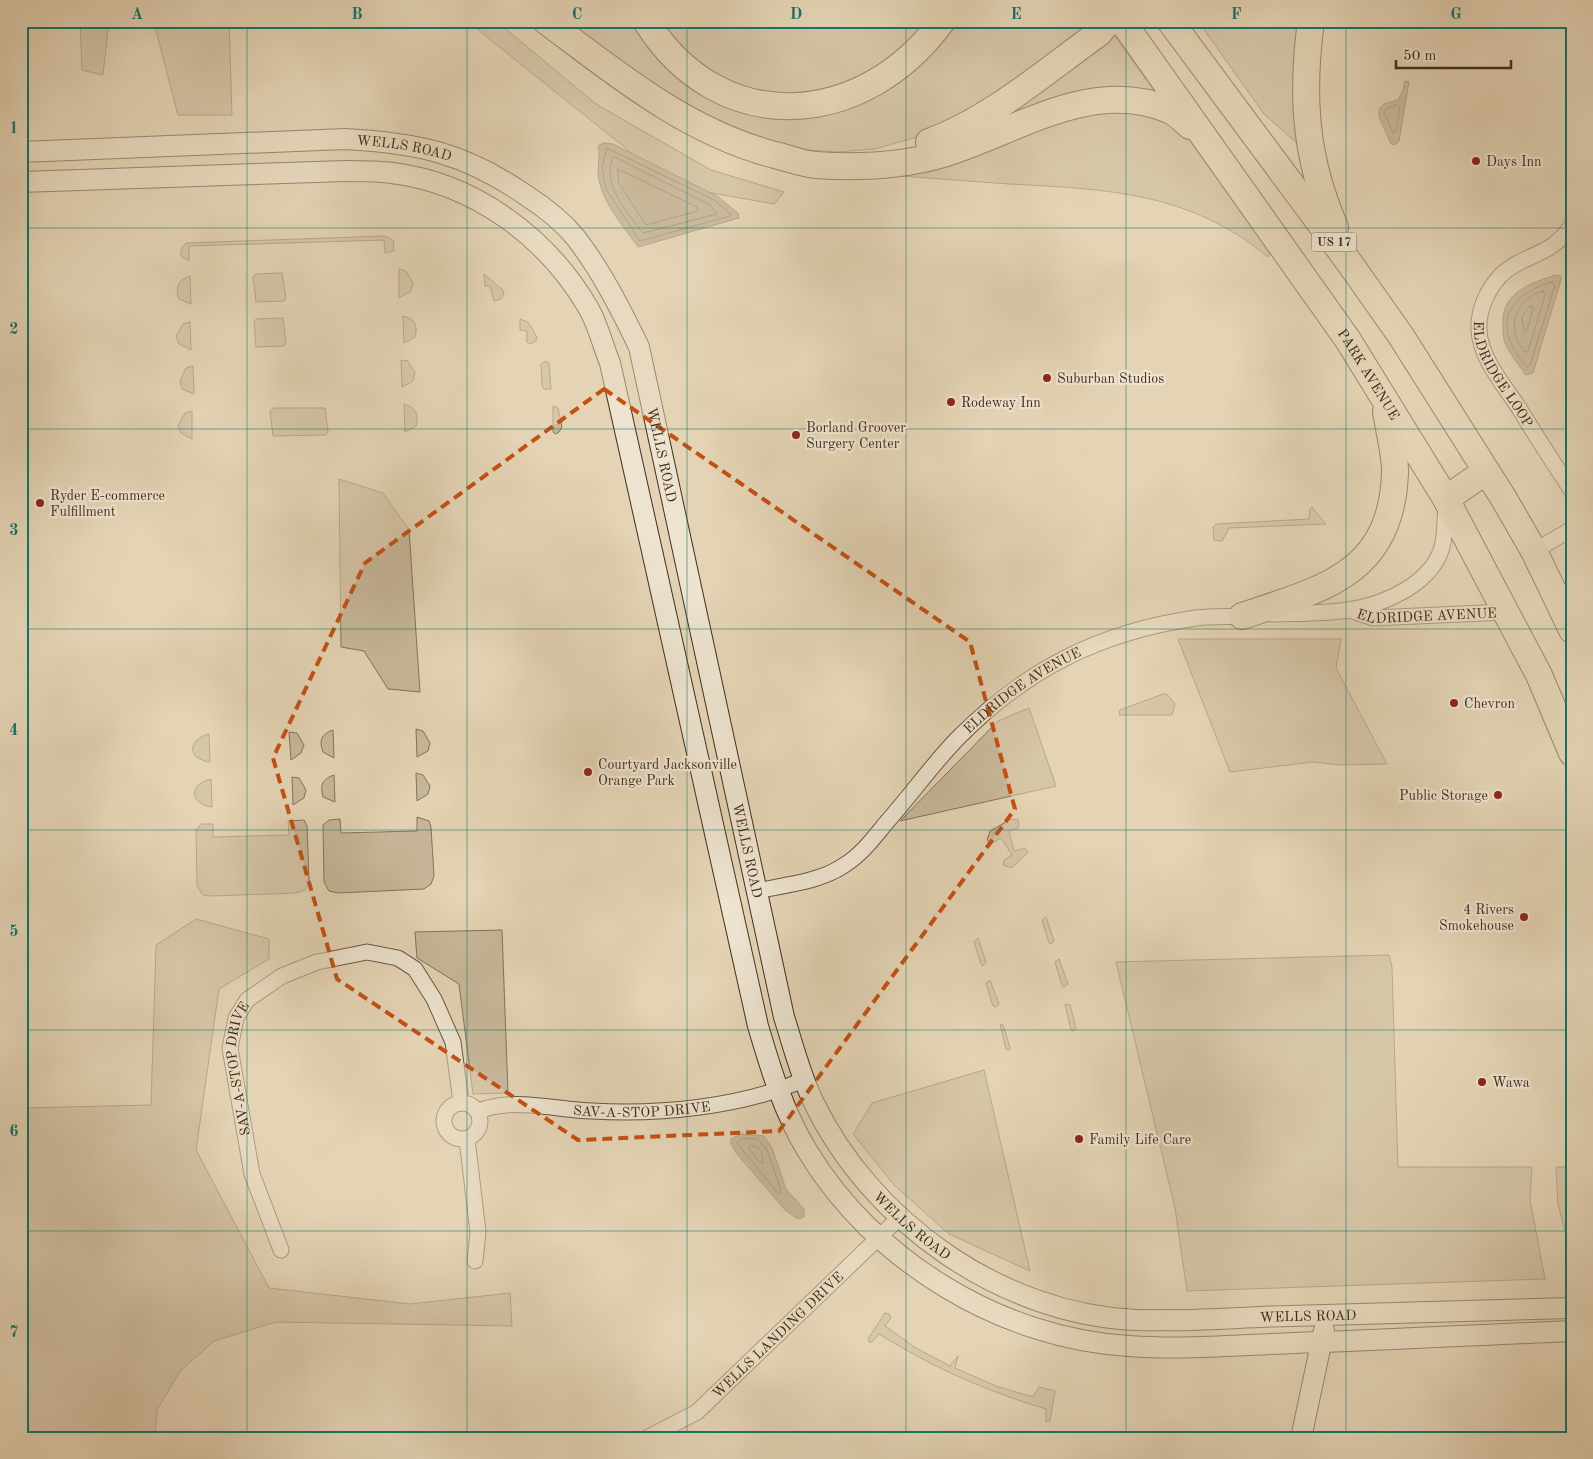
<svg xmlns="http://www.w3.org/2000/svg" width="1593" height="1459" font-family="'Old Standard TT',serif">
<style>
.green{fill:#c8b89b;stroke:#84735c}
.water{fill:#ac9c82;stroke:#81705a}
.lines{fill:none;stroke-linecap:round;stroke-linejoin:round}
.shore{stroke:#766550;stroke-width:1}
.street-casing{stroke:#695844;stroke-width:17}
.secondary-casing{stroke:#402e1e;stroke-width:22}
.highway-casing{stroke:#402e1e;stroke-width:28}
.street{stroke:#ede3cf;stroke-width:15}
.secondary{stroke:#ede3cf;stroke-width:20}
.highway{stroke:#e4d4b5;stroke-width:26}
.marked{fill:none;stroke:#c65010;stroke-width:4;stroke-dasharray:10 6;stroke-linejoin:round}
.grid{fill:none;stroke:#0f766e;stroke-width:1;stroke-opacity:0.55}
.poi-dot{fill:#8f2418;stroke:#ede3cf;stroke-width:2}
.labels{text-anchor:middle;stroke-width:4.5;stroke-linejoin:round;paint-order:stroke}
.shield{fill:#ede3cf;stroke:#746453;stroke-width:1}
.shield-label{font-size:12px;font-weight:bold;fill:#402e1e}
.street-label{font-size:14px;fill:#402e1e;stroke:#ede3cf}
.poi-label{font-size:14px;fill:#402e1e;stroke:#ede3cf;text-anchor:start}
.neatline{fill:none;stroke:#0f766e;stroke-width:2}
.grid-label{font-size:16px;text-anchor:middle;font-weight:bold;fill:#0f766e}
</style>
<rect width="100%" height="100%" fill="#e4d4b5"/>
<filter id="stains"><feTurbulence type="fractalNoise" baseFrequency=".004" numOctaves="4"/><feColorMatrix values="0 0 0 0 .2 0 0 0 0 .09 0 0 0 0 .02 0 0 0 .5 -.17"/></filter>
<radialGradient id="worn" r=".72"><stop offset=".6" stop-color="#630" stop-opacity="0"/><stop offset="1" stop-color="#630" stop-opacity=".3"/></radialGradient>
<path class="green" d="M80,21H109L103,75L82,70Z
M118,21H229L232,115H178L154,23Z
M467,21H496L596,104L711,170L784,192L774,204L673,186Z
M555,21H640L673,67L818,111L949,21H1095L999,94L931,133L875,149L839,152L807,150L718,129Z
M660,21H931L877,72L817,95L758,93L691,62Z
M1198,21H1302L1300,146L1264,114Z
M1112,32L1270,253L1268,257C1190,192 1106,189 1009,184C969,181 928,178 887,175Z
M385,236L393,240L394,251L385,253L384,240L189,246V261L181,256C180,250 182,246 187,243Z
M399,269L406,271L413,283L411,291L399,298Z
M282,273L286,298L284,301L256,302L253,277L256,274Z
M484,274L503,290L504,295L501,299L494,301L490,286H485Z
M190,276L191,304L179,299C175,287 178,280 190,276Z
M403,316C415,319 418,326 415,337L404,343Z
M283,318L286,343L284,346L256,347L254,322L256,319Z
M520,319L528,322L537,337L536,341L530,344L527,342V331L520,330Z
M190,322L191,350L179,344L176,336L183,324Z
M401,360L408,361L415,373L413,381L402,387Z
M546,361L549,363L551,389H544L542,386L541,364Z
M193,366L194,394L182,389L180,381L186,368Z
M404,404C416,408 419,414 416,426L405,432Z
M553,406L558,408L562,427L559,432L555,434L553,432Z
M273,408H325L328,432L326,435L273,436L270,411Z
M192,411V439L181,433L178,426L185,413Z
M339,479L383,493L409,530L420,692L388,689L364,651L341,647Z
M1312,507L1326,524L1229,528L1222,541L1214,540L1213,527L1217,524L1309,519L1310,509Z
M1178,639H1341L1336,668L1387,764L1341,765L1313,762L1230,772Z
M1163,694H1167L1175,704L1172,715H1119L1120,710Z
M1029,708L1056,786L900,821L998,721Z
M416,729L423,731L430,743L428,751L417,757Z
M333,730L334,758L323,752C319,741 321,734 333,730Z
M289,732L297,733L304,745L301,753L291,760Z
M209,734L210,762C187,759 187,740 209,734Z
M416,773L423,775L430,786L428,794L417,801Z
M334,775L335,802L323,797C320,785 322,779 334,775Z
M292,777L299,778L306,790L304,798L293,805Z
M211,779L212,807C189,804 189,784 211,779Z
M417,817L429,821L431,827L434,876L431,884L424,889L338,893L329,891L324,882L323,825L329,820L340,819L341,833L417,831Z
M1011,819L1018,820L1019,824L1018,828L1009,831L1014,851L1025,848L1028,852L1012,868L1003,865L1004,860L1012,855L1001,838L991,844L987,840L990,831Z
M304,820L307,826L309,881L305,890L297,893L212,896L203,895L197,886L196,830L201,824H213V837L289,835L288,821Z
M1046,917L1054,941L1051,944L1049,943L1042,920Z
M196,919L269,939V959L219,989L196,1150L269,1288L410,1304L510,1293L512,1326L276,1322L214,1341L180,1371L157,1410L155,1438H21V1108L151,1105L156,945Z
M502,930L508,1093L473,1094L459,984L417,958L415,932Z
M978,938L986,962L983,966L981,964L974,942Z
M1389,955L1392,967L1398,1167H1532L1530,1200L1545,1279L1187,1291L1175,1208L1116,962Z
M1059,959L1068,984L1064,987L1062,986L1055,962Z
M990,980L999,1004L996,1007L993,1006L986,983Z
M1065,1004L1070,1005L1076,1028L1073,1031L1071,1030Z
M1000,1024L1003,1025L1010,1048L1009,1050L1006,1049Z
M984,1070L1030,1271L949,1234L894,1185L853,1134L872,1103Z
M1556,1167H1572V1273L1571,1254L1558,1204Z
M885,1313L889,1314L891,1318L885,1326L916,1348L950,1366L958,1356L955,1368L996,1386L1033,1397L1039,1387L1055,1391L1050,1421L1046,1422V1409C986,1391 932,1367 879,1334L872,1342H869L868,1339Z"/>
<path class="water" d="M1405,81L1409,82L1399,141L1395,145L1391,144L1379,117V109L1384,104L1398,100L1403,90Z
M603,143L613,144L717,196L738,213L739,218L638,247C624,227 604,205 599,180C596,168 601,158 598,146Z
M1556,275L1561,276V280L1533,373L1526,375C1519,365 1511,356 1506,345C1503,340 1503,333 1503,326C1500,293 1530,283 1556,275Z
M741,1134L764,1136L772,1148L786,1189L804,1209V1217L798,1219L786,1211L737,1154L731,1144V1139Z"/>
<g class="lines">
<path class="shore" d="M1397,105L1400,108L1396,131L1393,133L1384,112L1387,108Z
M607,148L714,200L730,213V216L640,241L606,189L602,168Z
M615,157L710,205L717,214L643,233C627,213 603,185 612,159Z
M618,169L697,207L698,211L646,225L619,183Z
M1552,282L1555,285L1530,365L1527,367C1492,328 1504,296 1552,282Z
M1543,291L1545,295L1528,351L1525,352C1505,330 1514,299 1543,291Z
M1529,307L1532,306L1533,309L1527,330L1524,331L1522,317Z
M758,1139L767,1150L781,1190L780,1193L777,1192L737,1143L741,1139Z
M751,1146L758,1147L762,1153L763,1163H760L749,1149Z"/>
<g class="street-casing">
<g id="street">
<path id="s1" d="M1572,225C1550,258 1524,253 1501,275C1487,290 1478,310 1479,330C1480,358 1504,385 1519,408C1536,436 1554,464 1572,491"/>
<path d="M1534,551L1572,529"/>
<path id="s2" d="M1349,610L1373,618L1506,612"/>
<path d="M1272,614C1297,613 1324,614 1348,610C1384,605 1435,583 1443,543C1445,531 1445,517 1446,505"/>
<path id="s3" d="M756,891C784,885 819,882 843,866C861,855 873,839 886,823C910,796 932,765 957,739C1025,670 1099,632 1196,618C1214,616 1232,617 1249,616"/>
<circle cx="462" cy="1121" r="18"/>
<path id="s4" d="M479,1111C511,1097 557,1110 592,1111C659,1115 742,1107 803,1080"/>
<path d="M467,1139L478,1232L475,1261"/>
<path id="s5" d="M281,1250L252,1174L230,1048L236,1018L247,1000L282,976L317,962L367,952L398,958L415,969L434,999L453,1042L461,1102"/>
<path id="s6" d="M647,1438L697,1412L899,1218"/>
</g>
</g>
<g class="secondary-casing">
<g id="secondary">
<path id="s7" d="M21,152L345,139C419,143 465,153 527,196C544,207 563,222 576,238C602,272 620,308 639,347L784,1017C793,1045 800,1074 813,1101C871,1222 1001,1314 1136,1320C1187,1322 1239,1317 1290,1316C1384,1314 1478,1311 1572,1308"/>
<path d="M21,182L346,171C361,171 377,171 392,173C475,183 548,238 589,309C598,325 603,346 610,363L758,1026C771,1070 784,1113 808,1152C874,1261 1002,1339 1129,1346C1184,1350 1240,1345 1295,1343C1387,1340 1479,1335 1572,1331"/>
<path d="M1301,1438L1324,1330"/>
</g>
</g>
<g class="highway-casing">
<g id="highway">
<path d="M546,21C618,75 687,132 775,155C788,158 802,164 816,165C858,168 902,166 943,154C1016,132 1091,77 1169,110C1177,113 1184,121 1190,126"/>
<path d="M646,21C720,140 864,129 942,21"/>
<path id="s8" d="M1122,21L1348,340L1446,499L1539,675L1572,753"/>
<path d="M1170,21L1351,265L1401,336L1504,499L1534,551L1572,630"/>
<path d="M1311,21C1301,96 1305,158 1335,227"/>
<path d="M929,142C990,120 1046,71 1099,33L1109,21"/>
<path d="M1446,499L1486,471"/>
<path d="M1242,616C1323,589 1392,574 1395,472C1395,453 1389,431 1386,412"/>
</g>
</g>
<use href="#street" class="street"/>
<use href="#secondary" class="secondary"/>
<use href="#highway" class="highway"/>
</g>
<path d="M0 0H1593V1459H0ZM604,389L970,642L1015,809L779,1131L578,1140L337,979L273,758L365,563Z" fill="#e4d4b5" fill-opacity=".55" fill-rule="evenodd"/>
<path class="marked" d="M604,389L970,642L1015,809L779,1131L578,1140L337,979L273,758L365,563Z"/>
<path class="grid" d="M247,21V1438M467,21V1438M687,21V1438M906,21V1438M1126,21V1438M1346,21V1438M21,228H1572M21,429H1572M21,629H1572M21,830H1572M21,1030H1572M21,1231H1572"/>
<g class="poi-dot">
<circle cx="1476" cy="161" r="5"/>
<circle cx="1047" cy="378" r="5"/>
<circle cx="951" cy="402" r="5"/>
<circle cx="796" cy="435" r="5"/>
<circle cx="40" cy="503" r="5"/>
<circle cx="1454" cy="703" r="5"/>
<circle cx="588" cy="772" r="5"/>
<circle cx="1498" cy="795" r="5"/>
<circle cx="1524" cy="917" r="5"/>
<circle cx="1482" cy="1082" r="5"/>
<circle cx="1079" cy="1139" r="5"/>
</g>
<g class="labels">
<rect class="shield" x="1311.5" y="232.5" width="45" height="19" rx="4"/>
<g class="shield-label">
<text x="1334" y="246">US 17</text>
</g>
<g class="street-label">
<text dy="5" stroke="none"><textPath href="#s7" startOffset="384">WELLS ROAD</textPath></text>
<text dy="5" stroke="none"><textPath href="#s1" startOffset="199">ELDRIDGE LOOP</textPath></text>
<text dy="5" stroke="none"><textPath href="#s8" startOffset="431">PARK AVENUE</textPath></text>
<text dy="5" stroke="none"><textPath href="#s7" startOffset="819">WELLS ROAD</textPath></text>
<text dy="5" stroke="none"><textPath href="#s2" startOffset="79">ELDRIDGE AVENUE</textPath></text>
<text dy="5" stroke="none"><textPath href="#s3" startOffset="344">ELDRIDGE AVENUE</textPath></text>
<text dy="5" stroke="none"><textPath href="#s7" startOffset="1224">WELLS ROAD</textPath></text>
<text dy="5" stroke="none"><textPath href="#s5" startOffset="189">SAV-A-STOP DRIVE</textPath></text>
<text dy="5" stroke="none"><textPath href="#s4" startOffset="164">SAV-A-STOP DRIVE</textPath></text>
<text dy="5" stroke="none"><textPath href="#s7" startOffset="1644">WELLS ROAD</textPath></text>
<text dy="5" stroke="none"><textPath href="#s7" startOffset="2064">WELLS ROAD</textPath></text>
<text dy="5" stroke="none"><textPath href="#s6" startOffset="168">WELLS LANDING DRIVE</textPath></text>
</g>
<g class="poi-label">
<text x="1486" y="166">Days Inn</text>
<text x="1057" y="383">Suburban Studios</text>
<text x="961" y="407">Rodeway Inn</text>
<text x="806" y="432">Borland Groover<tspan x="806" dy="16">Surgery Center</tspan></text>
<text x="50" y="500">Ryder E-commerce<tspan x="50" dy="16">Fulfillment</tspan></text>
<text x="1464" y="708">Chevron</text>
<text x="598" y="769">Courtyard Jacksonville<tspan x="598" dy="16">Orange Park</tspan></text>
<text x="1488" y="800" text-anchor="end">Public Storage</text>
<text x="1514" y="914" text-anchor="end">4 Rivers<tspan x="1514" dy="16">Smokehouse</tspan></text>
<text x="1492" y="1087">Wawa</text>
<text x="1089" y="1144">Family Life Care</text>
</g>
</g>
<rect width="1593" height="1459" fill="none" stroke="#e4d4b5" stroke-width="55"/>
<path d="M1396 60v8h115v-8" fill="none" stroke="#402e1e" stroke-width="2.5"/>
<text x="1403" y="60" font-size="15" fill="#402e1e" stroke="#ede3cf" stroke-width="4" paint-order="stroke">50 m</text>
<rect x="28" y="28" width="1538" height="1404" class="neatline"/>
<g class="grid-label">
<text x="137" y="19">A</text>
<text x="357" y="19">B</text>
<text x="577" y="19">C</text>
<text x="796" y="19">D</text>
<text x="1016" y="19">E</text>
<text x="1236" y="19">F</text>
<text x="1456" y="19">G</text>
<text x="14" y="133">1</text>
<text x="14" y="334">2</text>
<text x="14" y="535">3</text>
<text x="14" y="735">4</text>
<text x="14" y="936">5</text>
<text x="14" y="1136">6</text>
<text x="14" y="1337">7</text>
</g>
<rect width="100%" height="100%" filter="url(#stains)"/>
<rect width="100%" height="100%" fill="url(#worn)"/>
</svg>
